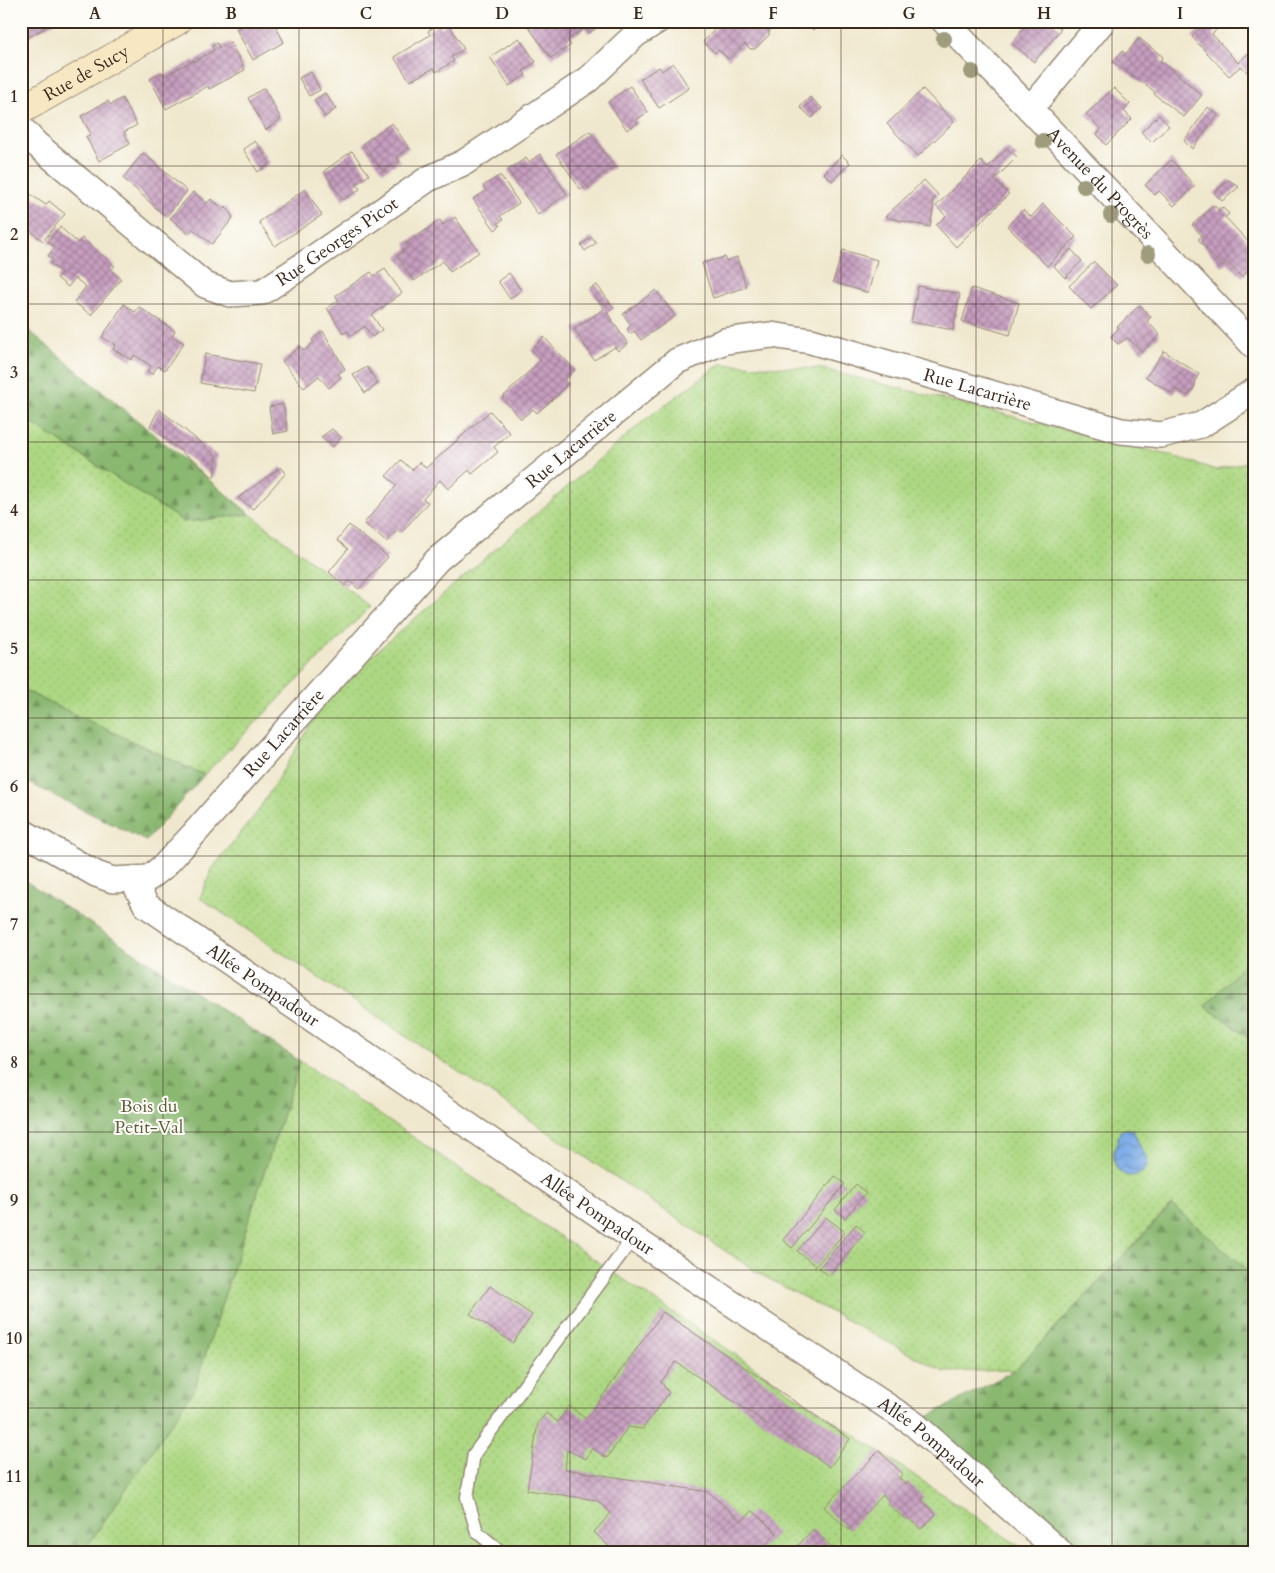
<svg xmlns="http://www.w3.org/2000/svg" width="1275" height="1573" font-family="Cardo,serif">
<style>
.grass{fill:url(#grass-dots);stroke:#748150}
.forest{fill:url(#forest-firs);stroke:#627148}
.water{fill:url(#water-waves);stroke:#5c6b82}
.building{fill:url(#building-cross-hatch)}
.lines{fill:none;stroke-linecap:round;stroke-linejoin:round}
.service-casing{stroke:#968976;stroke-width:15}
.minor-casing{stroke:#968976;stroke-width:28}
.secondary-casing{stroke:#968976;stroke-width:30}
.service{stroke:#fff;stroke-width:12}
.minor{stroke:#fff;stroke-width:25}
.secondary{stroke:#f7e8c3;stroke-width:28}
.tree{fill:#9f9c7e}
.grid{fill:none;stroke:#3b2a1e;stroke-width:1;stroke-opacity:0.55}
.labels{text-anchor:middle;stroke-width:4;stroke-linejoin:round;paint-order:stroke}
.street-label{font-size:18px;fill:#3b2a1e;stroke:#fdfcf7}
.park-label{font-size:18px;fill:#5d5e3c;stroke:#fdfcf7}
.neatline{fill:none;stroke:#3b2a1e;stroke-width:2}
.grid-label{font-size:16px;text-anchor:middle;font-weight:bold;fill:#3b2a1e}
</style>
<defs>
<pattern id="grass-dots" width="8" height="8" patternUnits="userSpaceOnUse" patternTransform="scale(1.25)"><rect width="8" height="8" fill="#add883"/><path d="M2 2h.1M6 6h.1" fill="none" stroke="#96ba71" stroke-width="1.8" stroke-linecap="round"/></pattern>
<pattern id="forest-firs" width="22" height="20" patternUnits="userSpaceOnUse" patternTransform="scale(1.25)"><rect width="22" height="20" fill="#8ab871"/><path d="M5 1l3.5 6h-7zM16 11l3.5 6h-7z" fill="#72965c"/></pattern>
<pattern id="water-waves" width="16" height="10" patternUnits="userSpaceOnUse" patternTransform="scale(1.25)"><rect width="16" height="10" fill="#7cace7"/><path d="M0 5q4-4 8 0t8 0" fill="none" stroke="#678cbb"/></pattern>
<pattern id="building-cross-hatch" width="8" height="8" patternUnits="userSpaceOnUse" patternTransform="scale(1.25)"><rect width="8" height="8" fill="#c69ebf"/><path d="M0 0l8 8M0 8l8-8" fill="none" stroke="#a2819b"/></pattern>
</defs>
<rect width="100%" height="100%" fill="#fdfcf7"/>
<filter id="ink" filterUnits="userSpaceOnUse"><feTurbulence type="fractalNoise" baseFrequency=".02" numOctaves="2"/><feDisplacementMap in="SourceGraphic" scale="10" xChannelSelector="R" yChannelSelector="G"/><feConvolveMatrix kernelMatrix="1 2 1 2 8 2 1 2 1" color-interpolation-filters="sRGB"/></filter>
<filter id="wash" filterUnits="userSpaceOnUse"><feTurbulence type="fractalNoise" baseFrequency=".0096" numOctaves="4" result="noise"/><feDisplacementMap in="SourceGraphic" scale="20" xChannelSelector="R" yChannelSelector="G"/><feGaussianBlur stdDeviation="1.12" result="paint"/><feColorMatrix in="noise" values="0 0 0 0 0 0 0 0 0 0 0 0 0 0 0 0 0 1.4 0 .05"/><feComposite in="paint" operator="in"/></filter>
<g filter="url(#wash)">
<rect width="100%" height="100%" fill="#f0e8ce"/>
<path class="grass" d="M720,364L822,369L1172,456L1216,470L1254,460V954L1205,1006L1254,1042V1275L1171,1205L1015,1370L944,1372L758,1273L200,898L212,869L258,811L332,690L646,419Z
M21,416L184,522L250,514L370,607L204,775L21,689Z
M300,1061L1028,1552H83L194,1390Z"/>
<path class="forest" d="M21,324L250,514L184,522L21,416Z
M21,689L204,775L146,841L21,779Z
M21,878L300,1061L194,1390L83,1552H21Z
M1254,954V1042L1205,1006Z
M1172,1205L1254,1275V1552H1060L914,1424L1015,1370Z"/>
<path class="water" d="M1125,1129L1133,1130C1136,1136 1138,1143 1141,1148C1142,1151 1146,1155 1147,1158C1152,1180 1112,1185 1114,1154C1114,1147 1119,1139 1120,1131Z"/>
<g id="blocks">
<path class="building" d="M21,21H57L25,39L21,32Z
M250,21L253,27L262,21H273L284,42L253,60L236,29Z
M532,21H606L589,33L585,28L567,40L571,45L551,58L527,25Z
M719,21H759L769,31V35L755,49H750L745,44L729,59L718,50L715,53L703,42L721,23Z
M805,21H823L813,30Z
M1029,21H1051L1061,29L1034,62L1012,43Z
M1208,21H1215L1220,26L1212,34L1238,63L1254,48V65L1248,73L1241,66L1229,76L1192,37Z
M448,23L464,49L451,57L454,61L436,72L434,68L410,81L394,57L430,35L428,31L439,24L441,28Z
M519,38L536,62L523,71L526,75L509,86L490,57Z
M1139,38L1163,57L1160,60L1202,95L1184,117L1154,94L1155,92L1142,82L1141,83L1113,62L1122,51L1126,54Z
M230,42L245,70L209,89L208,86L166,109L150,79L162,72L164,76L194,60V62L214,50L212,46L217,43L219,48Z
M673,63L689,88L659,108L640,79L659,67L662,71Z
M311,72L320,90L309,96L299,78Z
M630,86L648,112L636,120L638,123L627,130L608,102Z
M264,88L281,119L266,130L248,98Z
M1114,88L1130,104L1124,111L1132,119L1106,145L1097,134L1101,129L1086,114Z
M923,89L954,122L918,156L887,124Z
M325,93L336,109L325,117L314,100Z
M810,97L822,108L812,118L800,107Z
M122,98L137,125L124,132L130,144L99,161L86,137L91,134L81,116L108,101L110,105Z
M1208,107L1218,115L1192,149L1184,141Z
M1159,115L1169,126L1152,142L1141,132Z
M392,123L409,148L396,156L400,161L383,172L363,143Z
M590,131L614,167L581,190L556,154Z
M255,141L270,163L258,172L243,149Z
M1007,148L1017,157L994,180L1009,194L956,247L936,225L946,216L936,206L981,161L987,168Z
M352,151L369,175L356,184L360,189L343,200L324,171Z
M143,153L187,191L166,217L123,178Z
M540,154L567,194L538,215L508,170L526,158L529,162Z
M842,155L850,163L832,181L824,173Z
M1171,160L1195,186L1174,206L1159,191L1155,195L1145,185Z
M499,176H501L519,203L500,216L503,220L498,223L500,226L495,230L473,199L486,191L483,186Z
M924,180L938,195L932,201L934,204L930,227L885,217Z
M1229,180L1239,187L1222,201L1214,193Z
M21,188L46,205L49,201L65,214L43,241L21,223Z
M305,189L322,215L275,246L259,222Z
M193,192L207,203L211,199L224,209L226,206L233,218L212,244L193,229L189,234L170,218Z
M1043,204L1076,237L1047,266L1007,226L1023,210L1031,217Z
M1214,205L1219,211L1222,207L1229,214L1225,217L1254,248V265L1242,277L1227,262L1222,267L1198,239L1202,236L1192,225Z
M455,217L479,252L450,272L443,261L414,281L397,256L408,248L405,244L423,232L440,220L443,225Z
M60,227L78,243L82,238L115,266L111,270L121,279L91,315L74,302L86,287L75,278L68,287L57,278L61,273L50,264L53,260L48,256L55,247L48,242Z
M592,237L596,243L585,251L581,245Z
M1071,249L1082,261L1065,278L1054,266Z
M843,250L877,260L868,293L833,282Z
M725,257L726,261L737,257L746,287L713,298L702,263Z
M1094,262L1117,285L1091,309L1069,286Z
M385,269L402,293L372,315L382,330L372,337L365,326L351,336L347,331L344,334L327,308L339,300L335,296L371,272L374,276Z
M509,273L521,290L510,299L498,281Z
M597,285L614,308L607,313L628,344L618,351L615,347L594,360L574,329L604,309L590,289Z
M918,286L960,294L953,330L911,322Z
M972,288L1019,303L1010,335L962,321Z
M656,290L675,316L641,340L634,331L630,334L627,329L631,325L623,314Z
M124,304L135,312L139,307L175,331L172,336L184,343L165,370L158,366L152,374L147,371L151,366L134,355L131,360L113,349L116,345L102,337Z
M1140,305L1151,317L1147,321L1160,335L1142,352L1128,338L1118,344L1111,337L1113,334L1119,328L1117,327Z
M323,331L345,369L338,374L341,377L329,388L319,376L304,388L282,361L300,346L304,351L314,342L312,340Z
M544,337L575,370L564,380L568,384L552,400L537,413L533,409L521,419L502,398L541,360L531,350Z
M1164,351L1199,374L1196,379L1195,386L1190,394L1186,395L1177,389L1173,394L1146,377Z
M205,354L260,364L254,393L200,383Z
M367,367L378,384L365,393L353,375Z
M283,404L288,431L273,434L269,407Z
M159,409L217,456L214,478L150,426Z
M490,411L510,433L494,447L498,452L472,474L469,470L448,489L440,480L423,499L428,502L424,507L401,533L397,530L386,542L364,523L397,485L386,476L401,460L412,470L419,462L426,468Z
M332,429L341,437L333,447L321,437Z
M281,467L286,473L253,509L238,498Z
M349,525L388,557L359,589L349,581L345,586L329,572L348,549L337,540Z
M835,1176L845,1184L792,1248L783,1240Z
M856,1184L866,1193L845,1218L835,1210Z
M826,1217L845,1232L816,1266L797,1251Z
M856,1224L865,1232L829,1276L819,1268Z
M490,1286L532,1315L513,1343L470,1314Z
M663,1312L850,1439L830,1467L676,1362L661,1382L669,1393L642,1429L628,1427L607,1458L592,1448L586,1459L567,1450L565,1469L709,1492L741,1521L753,1511L777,1533L759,1552H728L719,1544L712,1552H615L594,1532L611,1513L597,1500L527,1490L538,1423L546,1413L558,1422L569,1406L586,1419Z
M879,1451L903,1474L899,1478L905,1484L908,1482L924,1497L921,1500L936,1514L921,1529L908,1518L906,1520L887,1503L889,1501L883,1495L849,1530L824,1507Z
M813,1529L832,1547L836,1552H792Z"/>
</g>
</g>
<g filter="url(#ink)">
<use href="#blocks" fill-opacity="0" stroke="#968976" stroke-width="1"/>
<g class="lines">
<g class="service-casing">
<path id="service" d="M501,1552L477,1532L467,1497L474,1454L633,1238"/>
</g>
<g class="minor-casing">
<g id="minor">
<path id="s1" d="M944,21L1030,109L1254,346"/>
<path d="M1030,109L1103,21"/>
<path id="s2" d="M21,128L36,144L205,285L230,294L262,292L293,272L428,179L465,162L589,79L635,35L657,21"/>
<path id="s3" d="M21,831L96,874L113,880L149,878L164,866L192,836L437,560L677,361L725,341L771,335L811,341L1121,431L1161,435L1201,425L1254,391"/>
<path id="s4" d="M133,880L146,905L633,1238L914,1424L1060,1552"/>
</g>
</g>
<g class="secondary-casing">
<g id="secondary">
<path id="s5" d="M21,110L177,21"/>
</g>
</g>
<use href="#service" class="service"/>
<use href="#minor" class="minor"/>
<use href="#secondary" class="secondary"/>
</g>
<g class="tree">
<circle cx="944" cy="39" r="8"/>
<circle cx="972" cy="72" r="8"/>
<circle cx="1043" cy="141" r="8"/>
<circle cx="1084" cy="186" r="8"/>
<circle cx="1111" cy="215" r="8"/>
<circle cx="1148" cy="254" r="8"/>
</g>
</g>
<path class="grid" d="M163,21V1552M299,21V1552M434,21V1552M570,21V1552M705,21V1552M841,21V1552M976,21V1552M1112,21V1552M21,166H1254M21,304H1254M21,442H1254M21,580H1254M21,718H1254M21,856H1254M21,994H1254M21,1132H1254M21,1270H1254M21,1408H1254"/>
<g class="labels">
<g class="street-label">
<text dy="6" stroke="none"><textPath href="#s5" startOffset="75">Rue de Sucy</textPath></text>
<text dy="6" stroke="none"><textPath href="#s1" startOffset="225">Avenue du Progrès</textPath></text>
<text dy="6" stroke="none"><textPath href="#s2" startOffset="391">Rue Georges Picot</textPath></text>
<text dy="6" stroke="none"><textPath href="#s3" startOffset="1194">Rue Lacarrière</textPath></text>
<text dy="6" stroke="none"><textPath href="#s3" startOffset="744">Rue Lacarrière</textPath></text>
<text dy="6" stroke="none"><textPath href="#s3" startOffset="339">Rue Lacarrière</textPath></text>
<text dy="6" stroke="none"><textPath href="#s4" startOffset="170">Allée Pompadour</textPath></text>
<text dy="6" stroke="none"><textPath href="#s4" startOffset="575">Allée Pompadour</textPath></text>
<text dy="6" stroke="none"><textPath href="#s4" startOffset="980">Allée Pompadour</textPath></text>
</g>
<g class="park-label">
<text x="149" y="1112">Bois du<tspan x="149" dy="21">Petit-Val</tspan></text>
</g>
</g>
<rect width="1275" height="1573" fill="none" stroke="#fdfcf7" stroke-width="55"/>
<rect x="28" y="28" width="1220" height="1518" class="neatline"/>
<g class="grid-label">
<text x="95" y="19">A</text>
<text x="231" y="19">B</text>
<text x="366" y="19">C</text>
<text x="502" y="19">D</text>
<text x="638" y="19">E</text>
<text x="773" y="19">F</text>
<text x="909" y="19">G</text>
<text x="1044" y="19">H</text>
<text x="1180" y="19">I</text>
<text x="14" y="102">1</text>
<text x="14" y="240">2</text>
<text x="14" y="378">3</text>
<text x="14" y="516">4</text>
<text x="14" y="654">5</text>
<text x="14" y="792">6</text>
<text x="14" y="930">7</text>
<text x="14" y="1068">8</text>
<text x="14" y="1206">9</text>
<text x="14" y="1344">10</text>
<text x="14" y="1482">11</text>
</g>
</svg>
